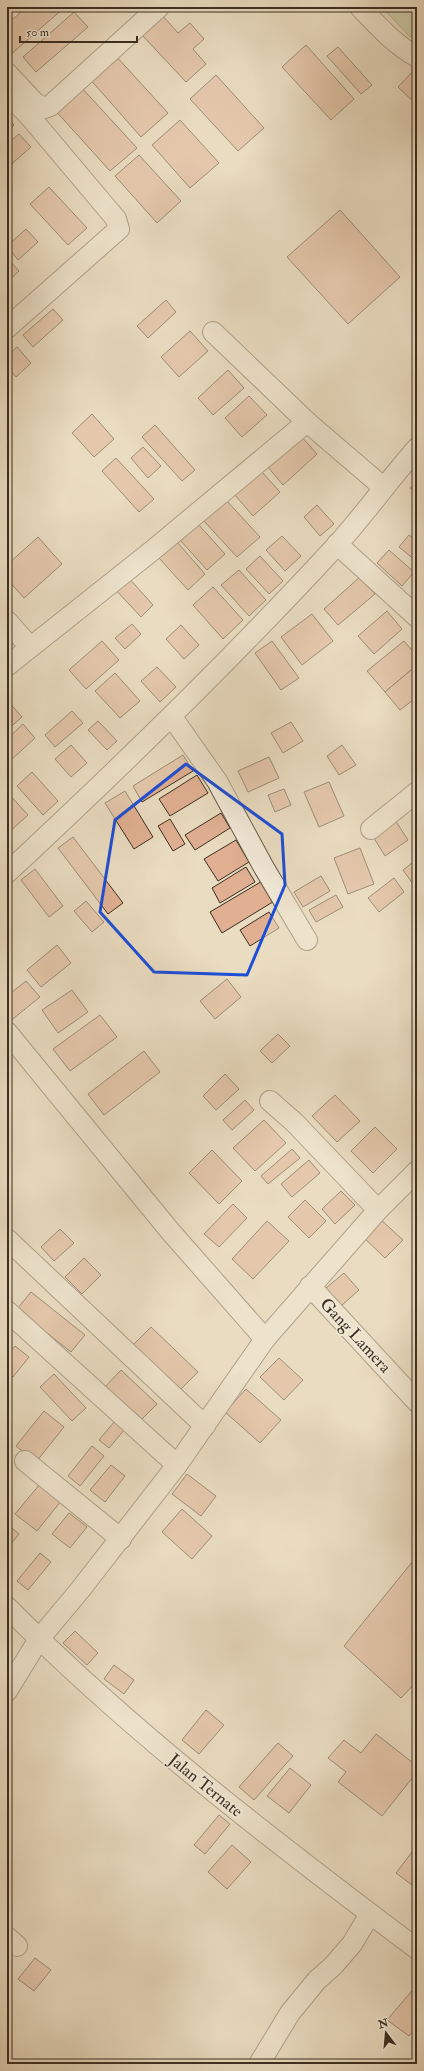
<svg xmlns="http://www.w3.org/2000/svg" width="424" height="2071" viewBox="0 0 424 2071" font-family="'IM FELL Double Pica',serif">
	<rect width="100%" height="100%" fill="#eadcc1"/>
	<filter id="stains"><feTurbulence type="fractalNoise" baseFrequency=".005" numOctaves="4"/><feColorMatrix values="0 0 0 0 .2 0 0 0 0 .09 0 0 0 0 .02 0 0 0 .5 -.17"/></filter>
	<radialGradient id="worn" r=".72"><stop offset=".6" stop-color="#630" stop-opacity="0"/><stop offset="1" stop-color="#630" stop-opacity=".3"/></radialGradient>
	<polygon fill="#b2c196" stroke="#76785b" points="382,7 417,7 417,30 410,37"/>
	<g fill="#e1b093" stroke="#3b2f20">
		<polygon points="17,7 65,7 9,56 7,54 7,15"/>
		<polygon points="74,12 88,27 36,72 23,57"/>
		<polygon points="163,16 178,33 190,23 204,39 193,49 206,64 186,82 142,35"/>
		<polygon points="306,45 354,99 331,120 282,67"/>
		<polygon points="338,47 372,85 361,94 327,56"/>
		<polygon points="115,55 168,113 141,137 89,78"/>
		<polygon points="415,69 417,71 417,105 398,87"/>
		<polygon points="216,75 264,128 238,151 190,99"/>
		<polygon points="80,86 137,148 110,171 54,109"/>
		<polygon points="7,117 14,125 7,131"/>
		<polygon points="180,120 219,163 190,188 152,145"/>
		<polygon points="19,134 31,147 7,168 7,144"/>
		<polygon points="139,155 181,201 157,223 115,176"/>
		<polygon points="49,187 87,228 68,245 30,204"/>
		<polygon points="340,210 400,277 348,324 287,257"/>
		<polygon points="26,229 38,242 18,260 7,246"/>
		<polygon points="7,258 19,271 7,282"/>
		<polygon points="166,300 176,312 148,338 137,326"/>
		<polygon points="53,309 63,320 33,347 23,335"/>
		<polygon points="190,331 208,351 179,377 161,357"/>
		<polygon points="17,347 31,363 16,377 7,367 7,356"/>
		<polygon points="228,370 244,388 213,415 198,398"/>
		<polygon points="249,396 267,415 242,437 225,418"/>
		<polygon points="92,414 114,439 94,457 72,433"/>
		<polygon points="155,425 195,470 182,481 142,437"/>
		<polygon points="301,436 317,454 283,485 267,466"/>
		<polygon points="143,447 161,466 148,478 131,458"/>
		<polygon points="116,458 154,499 139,512 102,471"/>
		<polygon points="261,471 280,492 253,516 235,495"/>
		<polygon points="417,481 417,494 410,488"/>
		<polygon points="226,500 260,537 237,557 203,520"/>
		<polygon points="317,505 334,524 320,536 304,517"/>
		<polygon points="198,524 225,554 207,570 180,540"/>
		<polygon points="409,535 417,541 415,560 399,547"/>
		<polygon points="282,536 301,556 285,571 266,550"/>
		<polygon points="38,537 62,564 24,598 7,579 7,565"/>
		<polygon points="177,542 205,574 188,590 159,558"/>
		<polygon points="389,550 414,572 402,586 377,563"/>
		<polygon points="260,556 283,581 269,594 246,569"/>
		<polygon points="239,570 266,600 249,616 221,585"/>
		<polygon points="127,576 153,605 141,617 114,588"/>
		<polygon points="360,577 375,594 338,625 324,609"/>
		<polygon points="213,587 243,620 223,639 193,605"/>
		<polygon points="387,611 402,629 374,654 358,636"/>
		<polygon points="312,614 333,641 302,665 281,637"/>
		<polygon points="132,624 141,634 125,649 115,638"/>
		<polygon points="181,625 199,645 184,659 166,639"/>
		<polygon points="102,641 119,660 86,689 69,670"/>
		<polygon points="272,641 299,678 281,690 255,653"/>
		<polygon points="404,641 417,656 417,665 385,692 367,671"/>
		<polygon points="417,665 417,697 400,710 385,692"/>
		<polygon points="157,667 176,687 160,702 141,681"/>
		<polygon points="115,673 140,701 120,718 95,691"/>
		<polygon points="7,700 22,717 7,730"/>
		<polygon points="72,711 83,723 55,747 45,735"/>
		<polygon points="98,721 117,741 107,750 88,730"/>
		<polygon points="291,722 303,741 283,753 271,733"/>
		<polygon points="23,724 35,738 10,761 7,758 7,739"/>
		<polygon points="71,745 87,763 71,777 55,759"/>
		<polygon points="342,745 356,765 339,775 327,756"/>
		<polygon points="183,755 193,771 142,802 133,786"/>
		<polygon points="269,757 279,778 248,792 238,771"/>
		<polygon points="32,772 58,801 43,815 17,786"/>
		<polygon points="197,775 208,793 170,816 159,799"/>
		<polygon points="329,782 344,816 319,827 304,792"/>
		<polygon points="284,789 291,805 275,812 268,795"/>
		<polygon points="125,791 153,837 134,849 105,803"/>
		<polygon points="7,792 28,815 7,834"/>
		<polygon points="221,813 230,828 195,850 185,835"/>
		<polygon points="170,819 185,844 173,851 158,826"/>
		<polygon points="395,820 408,840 385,856 372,835"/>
		<polygon points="73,837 123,903 108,914 58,848"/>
		<polygon points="236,840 249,862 218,881 204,859"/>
		<polygon points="360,848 374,884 348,894 334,858"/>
		<polygon points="417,859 417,881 413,884 403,870"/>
		<polygon points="246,867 255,882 220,903 212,888"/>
		<polygon points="35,869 63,906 49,917 21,880"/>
		<polygon points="321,876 330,891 303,907 294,892"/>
		<polygon points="394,878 404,892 379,912 368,898"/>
		<polygon points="264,880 276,900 222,933 210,912"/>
		<polygon points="336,895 343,907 316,922 309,910"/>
		<polygon points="86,901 104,922 92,932 74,911"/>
		<polygon points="269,912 279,928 250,946 240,930"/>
		<polygon points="57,945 71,963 41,987 27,970"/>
		<polygon points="227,979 241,997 215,1019 200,1001"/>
		<polygon points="26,981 40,997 9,1022 7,1020 7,996"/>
		<polygon points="72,990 88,1012 58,1033 42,1010"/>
		<polygon points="100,1015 117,1037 70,1071 53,1049"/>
		<polygon points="278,1034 290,1046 272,1063 260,1051"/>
		<polygon points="144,1051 160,1072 104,1115 88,1094"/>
		<polygon points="225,1074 239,1089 216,1110 203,1096"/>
		<polygon points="335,1095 360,1121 337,1142 312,1116"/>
		<polygon points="245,1100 254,1110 232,1130 223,1120"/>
		<polygon points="264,1120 286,1143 255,1171 233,1148"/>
		<polygon points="375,1127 397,1149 373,1173 351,1151"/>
		<polygon points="292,1149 300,1158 268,1184 261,1176"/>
		<polygon points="212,1150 242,1181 219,1204 189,1173"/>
		<polygon points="309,1160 320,1173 292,1197 281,1184"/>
		<polygon points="341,1191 355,1205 335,1224 322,1209"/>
		<polygon points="305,1200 326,1221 309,1238 288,1217"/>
		<polygon points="233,1204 247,1218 219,1247 204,1234"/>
		<polygon points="379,1218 403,1240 385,1258 362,1236"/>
		<polygon points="267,1221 289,1241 253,1279 232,1259"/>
		<polygon points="60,1229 74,1243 54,1261 41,1247"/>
		<polygon points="84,1258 101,1275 82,1294 65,1277"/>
		<polygon points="344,1273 359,1290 341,1306 326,1288"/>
		<polygon points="31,1292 85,1335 71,1352 17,1309"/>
		<polygon points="151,1327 198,1372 179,1391 133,1345"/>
		<polygon points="15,1346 29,1357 13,1377 7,1372 7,1355"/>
		<polygon points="279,1358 303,1380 284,1400 260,1377"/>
		<polygon points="121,1370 157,1404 140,1421 105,1387"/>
		<polygon points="54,1374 86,1408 72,1421 40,1387"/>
		<polygon points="246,1389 281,1420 260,1443 225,1412"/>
		<polygon points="44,1411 64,1427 36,1462 16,1446"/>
		<polygon points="115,1421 125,1429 109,1448 99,1440"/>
		<polygon points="92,1446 104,1456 80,1486 68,1476"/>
		<polygon points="111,1465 125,1476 105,1502 90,1490"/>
		<polygon points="187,1474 216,1496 201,1516 172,1494"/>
		<polygon points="40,1484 61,1501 37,1531 15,1514"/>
		<polygon points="182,1509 212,1536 192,1559 162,1532"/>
		<polygon points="69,1513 87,1527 70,1548 52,1534"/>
		<polygon points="7,1524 19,1534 7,1549"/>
		<polygon points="40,1553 51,1562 28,1590 17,1581"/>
		<polygon points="417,1556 417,1681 401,1698 344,1646"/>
		<polygon points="75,1631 98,1653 87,1665 63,1643"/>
		<polygon points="114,1665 134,1680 124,1694 104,1679"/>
		<polygon points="206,1710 224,1725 199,1754 182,1740"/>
		<polygon points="376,1734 417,1766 417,1772 382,1816 338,1782 346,1772 328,1758 344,1740 361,1753"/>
		<polygon points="278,1743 293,1756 254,1800 239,1787"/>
		<polygon points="290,1768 311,1785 289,1813 267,1796"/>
		<polygon points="219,1815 230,1824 205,1854 194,1845"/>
		<polygon points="232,1845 251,1862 227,1889 208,1872"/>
		<polygon points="412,1852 417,1856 417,1879 412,1885 396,1873"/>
		<polygon points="35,1958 51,1970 34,1991 18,1979"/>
		<polygon points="417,1985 417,2027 409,2036 387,2020"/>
	</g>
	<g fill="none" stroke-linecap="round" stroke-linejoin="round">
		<defs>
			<g id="minor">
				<path d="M360 7C378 26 394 44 417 57"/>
				<polyline points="7,10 11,7"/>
				<polyline points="7,73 35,103 45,108 50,106 159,7"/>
				<polyline points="7,93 31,118 116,219 119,229 7,328"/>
				<polyline points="213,332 307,422 383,487"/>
				<polyline points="337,544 417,617"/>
				<polyline points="7,621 30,647"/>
				<polyline points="7,666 153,550 307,422"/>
				<polyline points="172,717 217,781 263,866 307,940"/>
				<polyline points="371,829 417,792"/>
				<path d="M7 873C120 768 231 660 336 546 364 515 389 480 417 448"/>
				<polyline points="7,1032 170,1231 265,1339"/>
				<polyline points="270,1101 294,1122 378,1210"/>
				<polyline points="7,1239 205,1426"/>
				<polyline points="310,1286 417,1402"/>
				<polyline points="7,1311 177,1465"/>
				<polyline points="25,1461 121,1539"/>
				<path d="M7 1607C133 1734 275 1842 417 1949"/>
				<polyline points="7,1691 39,1639 80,1590 177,1465 265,1339 378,1210 417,1171"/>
				<polyline points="7,1937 17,1946"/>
				<polyline points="259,2064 290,2013 317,1980 333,1966 352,1944 370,1914"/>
			</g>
		</defs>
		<use href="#minor" stroke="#675a48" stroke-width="22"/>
		<use href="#minor" stroke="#f1e8d7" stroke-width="20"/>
	</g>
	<path d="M0 0H424V2071H0ZM186 764 282 834 285 885 247 975 154 972 100 912 115 820Z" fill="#eadcc1" fill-opacity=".55" fill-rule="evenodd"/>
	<path fill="none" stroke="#1d4ed8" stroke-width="3" stroke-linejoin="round" d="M186 764 282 834 285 885 247 975 154 972 100 912 115 820Z"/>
	<g text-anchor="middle" stroke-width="3.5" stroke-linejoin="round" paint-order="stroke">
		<g font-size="17" fill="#3b2f20" stroke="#f1e8d7">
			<text transform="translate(356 1335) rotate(47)" y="6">Gang Lamera</text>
			<text transform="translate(206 1785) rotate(39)" y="6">Jalan Ternate</text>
		</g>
	</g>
	<rect width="424" height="2071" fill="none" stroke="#eadcc1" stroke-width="24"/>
	<rect x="8" y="8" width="408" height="2055" fill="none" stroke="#3b2f20" stroke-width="2"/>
	<rect x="12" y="12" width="400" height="2047" fill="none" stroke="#3b2f20"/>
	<g transform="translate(386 2033) rotate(344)" stroke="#f1e8d7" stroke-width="3" paint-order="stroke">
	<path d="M0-3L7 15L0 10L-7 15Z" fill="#3b2f20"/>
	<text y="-6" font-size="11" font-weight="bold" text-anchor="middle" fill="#3b2f20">N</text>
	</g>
	<path d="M20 36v6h117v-6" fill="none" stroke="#3b2f20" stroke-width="2"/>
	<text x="26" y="36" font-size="12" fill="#3b2f20" stroke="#f1e8d7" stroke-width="3" paint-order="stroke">50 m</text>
	<rect width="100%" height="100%" filter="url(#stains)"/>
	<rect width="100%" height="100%" fill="url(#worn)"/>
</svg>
